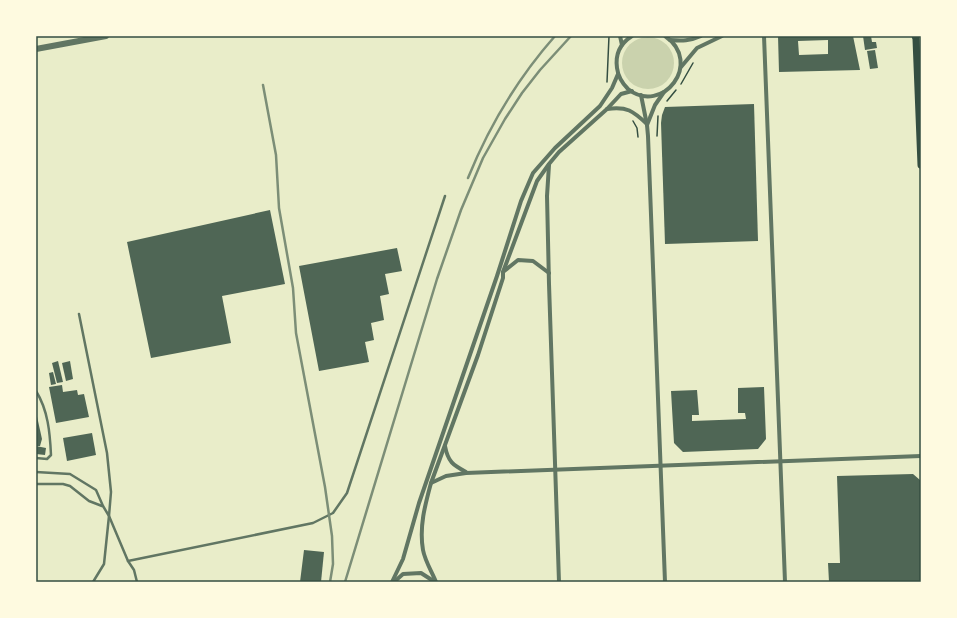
<svg xmlns="http://www.w3.org/2000/svg" width="957" height="618" viewBox="0 0 957 618" font-family="Jost,sans-serif">
	<rect width="100%" height="100%" fill="#e9edc9"/>
	<circle fill="#cad2ad" cx="648" cy="63" r="26"/>
	<g fill="#4f6655" fill-rule="evenodd">
		<path d="M778 36H853L860 70 779 72ZM828 40V54L799 55 798 41Z"/>
		<polygon points="863,36 871,36 872,42 876,42 877,48 865,50"/>
		<polygon points="875,50 878,68 870,69 867,51"/>
		<polygon points="754,104 758,241 665,244 661,123 662,115 665,107"/>
		<polygon points="270,210 285,284 222,296 231,343 151,358 127,242"/>
		<polygon points="397,248 402,271 385,274 389,294 380,296 384,320 371,323 374,340 365,342 369,362 319,371 299,266"/>
		<polygon points="58,361 63,382 57,383 52,363"/>
		<polygon points="70,361 73,379 66,381 62,363"/>
		<polygon points="53,372 56,384 51,385 49,373"/>
		<polygon points="62,385 63,392 77,390 78,395 84,394 89,417 56,423 49,387"/>
		<polygon points="764,387 766,439 758,449 683,452 674,443 671,391 697,390 699,415 692,415 692,421 746,419 745,413 738,413 738,388"/>
		<polygon points="36,412 42,439 40,446 36,446"/>
		<polygon points="92,433 96,455 67,461 63,438"/>
		<polygon points="36,446 46,448 45,455 36,454"/>
		<polygon points="913,474 920,480 921,582 829,582 828,563 840,563 837,476"/>
		<polygon points="304,550 324,552 321,582 300,582"/>
	</g>
	<g fill="none" stroke-linecap="round" stroke-linejoin="round">
		<g stroke="#344e41" stroke-width="1.5">
			<polyline points="607,82 609,36"/>
			<polyline points="681,84 693,63"/>
			<polyline points="667,101 676,90"/>
			<polyline points="633,121 637,128 638,137"/>
			<polyline points="657,136 658,116"/>
		</g>
		<g stroke="#617663" stroke-width="2.5">
			<polyline points="79,314 107,453 111,492 109,516 128,561"/>
			<path d="M36 391C48 410 50 433 51 455L47 459 36 458"/>
			<polyline points="36,472 70,474 96,490 103,506 109,516 104,564 93,582"/>
			<polyline points="36,484 63,484 70,486 89,501 102,506"/>
			<polyline points="137,582 134,570 128,561 313,523 333,513 347,493 445,196"/>
		</g>
		<g stroke="#617663" stroke-width="4">
			<polyline points="620,36 622,45"/>
			<path d="M632 36C621 43 615 54 617 68 618 76 622 83 628 89 662 116 704 63 665 36"/>
			<polyline points="764,36 785,582"/>
			<path d="M670 40C682 41 690 41 701 36"/>
			<polyline points="681,67 697,48 722,36"/>
			<polyline points="641,95 647,125 648,136 665,582"/>
			<path d="M607 109C627 106 633 111 647 124"/>
			<polyline points="647,125 655,105 664,92"/>
			<polyline points="549,165 547,196 549,284 559,582"/>
			<polyline points="503,272 518,260 533,261 549,273"/>
			<path d="M445 446C448 462 453 465 466 472"/>
			<polyline points="431,483 446,476 466,473 921,456"/>
			<polyline points="392,582 403,559 419,503 497,276 521,201 533,173 555,148 600,106 612,88 618,74"/>
			<polyline points="394,582 403,574 421,573 435,582"/>
			<path d="M436 582C432 572 425 561 423 550 419 527 425 505 431 483L478 355 503 278V272L537 181 549 164 559 152 607 109 621 94 632 91"/>
		</g>
		<polyline stroke="#617663" stroke-width="6" points="36,49 106,36"/>
		<polyline stroke="#344e41" stroke-width="7" points="915,36 916,39 921,165"/>
		<g stroke="#7c8e77" stroke-width="2.5">
			<polyline points="263,85 276,155 279,208 293,288 296,333 325,487 332,536 333,564 330,582"/>
			<path d="M468 178C489 126 518 78 555 36"/>
			<polyline points="345,582 437,279 461,210 483,158 505,119 522,93 540,70 571,36"/>
		</g>
	</g>
	<rect width="957" height="618" fill="none" stroke="#fefae0" stroke-width="74"/>
	<rect x="37" y="37" width="883" height="544" fill="none" stroke="#344e41" stroke-width="1.5"/>
</svg>
